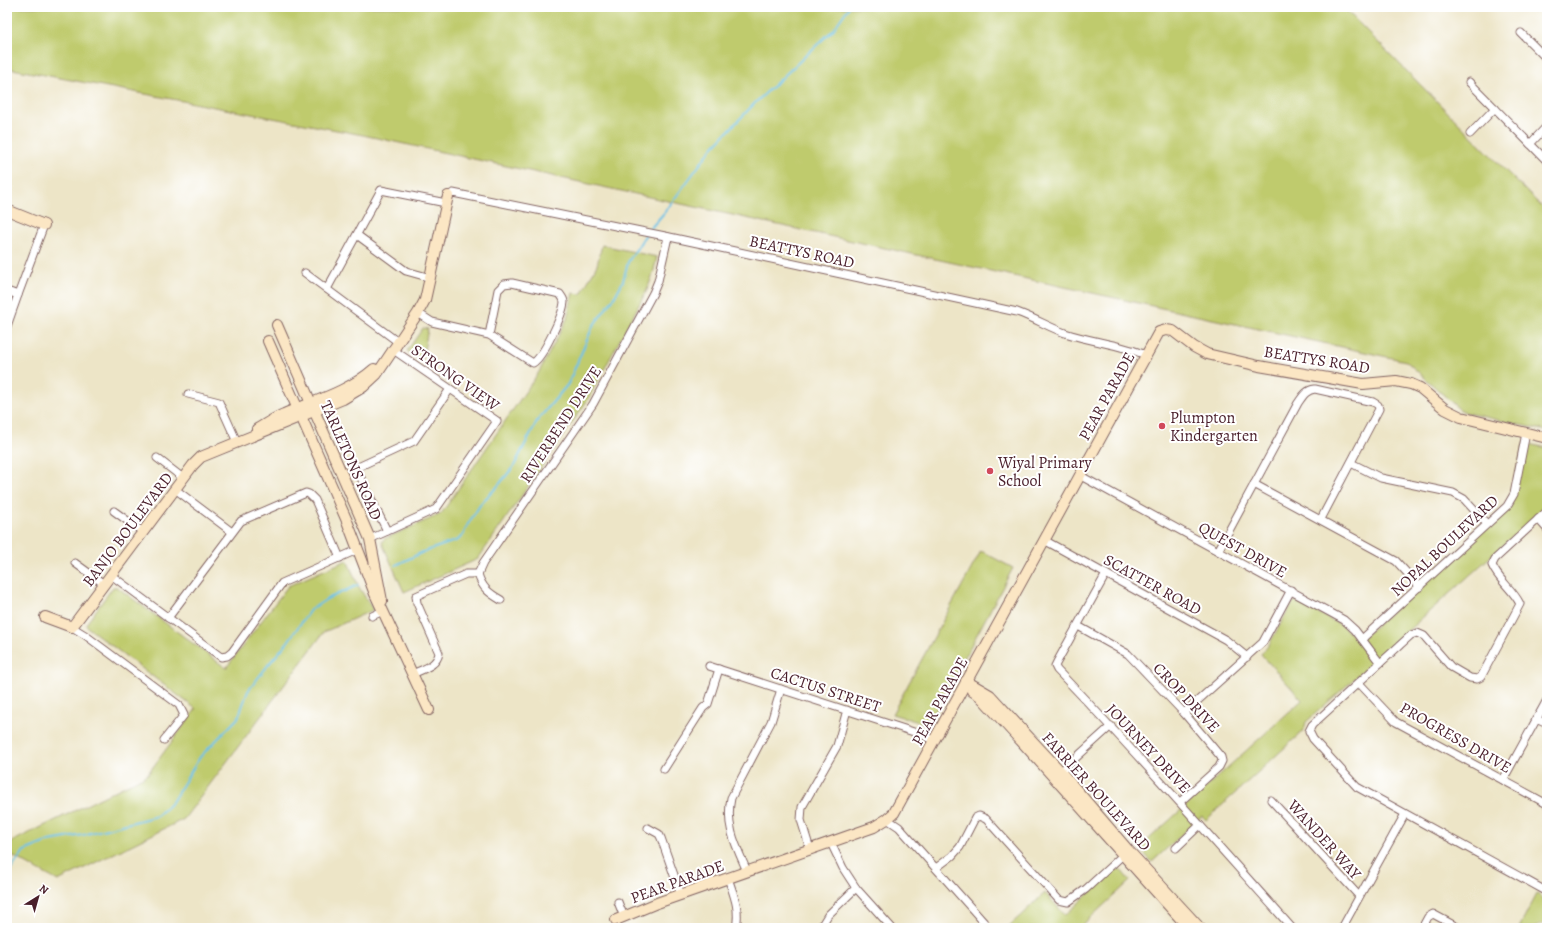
<svg xmlns="http://www.w3.org/2000/svg" width="1554" height="935" viewBox="0 0 1554 935" font-family="Alegreya,serif">
	<rect width="100%" height="100%" fill="#fff"/>
	<filter id="ink" filterUnits="userSpaceOnUse"><feTurbulence type="fractalNoise" baseFrequency=".025" numOctaves="2"/><feDisplacementMap in="SourceGraphic" scale="8" xChannelSelector="R" yChannelSelector="G"/><feConvolveMatrix kernelMatrix="1 2 1 2 8 2 1 2 1" color-interpolation-filters="sRGB"/></filter>
	<filter id="wash" filterUnits="userSpaceOnUse"><feTurbulence type="fractalNoise" baseFrequency=".012" numOctaves="4" result="noise"/><feDisplacementMap in="SourceGraphic" scale="16" xChannelSelector="R" yChannelSelector="G"/><feGaussianBlur stdDeviation="0.9" result="paint"/><feColorMatrix in="noise" values="0 0 0 0 0 0 0 0 0 0 0 0 0 0 0 0 0 1.4 0 .05"/><feComposite in="paint" operator="in"/></filter>
	<g filter="url(#wash)">
		<rect width="100%" height="100%" fill="#ede5c7"/>
		<g fill="#bfcb6d" stroke="#84754c">
			<polygon points="7,7 1343,7 1547,212 1547,431 1467,413 1459,409 1406,361 363,135 7,68"/>
			<polygon points="602,245 657,257 653,274 647,290 587,401 478,559 404,592 382,543 384,539 441,514 539,372 567,319 573,293 581,294 597,265"/>
			<polygon points="423,328 428,329 422,361 407,351"/>
			<polygon points="1524,443 1547,448 1547,506 1306,722 1304,730 1206,820 1202,816 1152,862 1139,848 1302,700 1261,654 1268,646 1293,602 1296,601 1343,626 1358,642 1507,506"/>
			<polygon points="981,551 1013,568 929,723 925,724 892,714"/>
			<polygon points="347,560 359,587 373,610 324,632 184,819 58,881 7,853 7,844 147,775 196,709 87,627 86,624 113,587 117,587 226,668 288,586"/>
			<polygon points="1116,869 1120,869 1130,881 1079,928 1007,928 1045,893 1065,915"/>
			<path d="M1537 894C1548 900 1547 911 1547 922L1535 928H1519Z"/>
		</g>
		<g fill="none" stroke-linecap="round" stroke-linejoin="round">
			<g stroke="#6cc2e9" stroke-width="2">
				<polyline points="649,230 664,213 712,148 755,103 833,30 849,7"/>
				<polyline points="396,565 423,552 458,540 463,535 468,524 482,502 497,487 514,466 537,421 568,384 593,326 614,298 623,281 628,262 646,234"/>
				<polyline points="7,875 24,851 49,841 83,835 157,816 172,802 200,757 238,718 248,691 268,665 287,643 310,610 327,599 358,585"/>
			</g>
		</g>
	</g>
	<g filter="url(#ink)">
		<g fill="none" stroke-linecap="round" stroke-linejoin="round">
			<defs>
				<g id="street">
					<polyline points="1521,33 1547,59"/>
					<polyline points="1469,82 1547,161"/>
					<polyline points="1470,134 1495,108"/>
					<polyline points="1530,144 1547,126"/>
					<path d="M448 196 453 193 665 236 1017 312C1034 318 1049 327 1065 333 1092 342 1120 344 1146 355"/>
					<polyline points="357,235 406,271 431,278"/>
					<polyline points="305,273 398,342"/>
					<polyline points="327,289 381,190 446,203"/>
					<polyline points="7,291 18,295 7,326"/>
					<polyline points="18,295 44,225"/>
					<path d="M418 313 432 322 489 335 533 363C543 357 563 315 564 302 564 299 562 297 560 294L512 283 504 284 498 290 489 335"/>
					<polyline points="188,394 219,402 237,442"/>
					<polyline points="157,458 183,478"/>
					<polyline points="1351,463 1381,478 1453,493 1464,499 1487,524"/>
					<polyline points="1079,475 1344,620 1355,630 1380,663"/>
					<polyline points="1254,484 1396,561 1420,587"/>
					<polyline points="175,489 232,532"/>
					<polyline points="114,511 143,532"/>
					<path d="M1547 511 1495 559 1492 565C1498 580 1513 589 1520 604L1481 677 1477 679 1470 678 1451 667 1424 636 1417 633 1411 635 1312 725 1309 731 1313 739 1357 787 1544 890 1547 893"/>
					<polyline points="1538,519 1547,529"/>
					<polyline points="387,531 356,468 414,441 450,389"/>
					<polyline points="370,539 436,509 497,421 392,349"/>
					<polyline points="1044,540 1226,640 1247,657"/>
					<path d="M1218 551 1298 403C1303 396 1306 390 1315 389L1373 402 1378 405 1379 409 1321 519"/>
					<polyline points="75,563 104,584"/>
					<polyline points="478,574 483,563 593,404 653,293 658,281 668,237"/>
					<path d="M478 574C482 588 489 593 501 600"/>
					<path d="M1106 574 1057 662 1055 666 1057 670C1138 754 1214 841 1292 928"/>
					<polyline points="111,575 221,657 227,656 232,652 282,583 357,550"/>
					<polyline points="372,616 383,611"/>
					<polyline points="168,618 241,521 306,493 309,494 315,500 340,558"/>
					<polyline points="1078,626 1128,654 1184,713 1221,757 1222,761 1219,767 1180,802"/>
					<polyline points="72,627 85,635 179,705 184,715 164,740"/>
					<polyline points="1362,639 1507,506 1514,494 1526,433"/>
					<polyline points="709,666 923,735 934,741"/>
					<path d="M412 674C423 669 437 666 439 653L417 603 416 596 466 574H478"/>
					<polyline points="1359,683 1396,722 1547,804"/>
					<polyline points="1184,713 1263,642 1291,590"/>
					<polyline points="1536,719 1547,724"/>
					<polyline points="664,769 703,708 708,704 719,669"/>
					<polyline points="1058,774 1111,726"/>
					<polyline points="1503,780 1547,700"/>
					<polyline points="1271,800 1359,896"/>
					<polyline points="887,819 899,827 989,928"/>
					<polyline points="648,828 659,834 661,838 681,895"/>
					<polyline points="831,843 843,868 856,888 892,928"/>
					<polyline points="1176,848 1200,825"/>
					<polyline points="810,849 801,820 802,807 837,746 847,710"/>
					<polyline points="936,868 952,856 960,847 975,818 979,816 986,819 1059,900 1068,902 1086,889 1125,853"/>
					<path d="M747 871C736 846 725 826 731 798L771 722 781 689"/>
					<path d="M728 878C734 896 740 908 736 928"/>
					<polyline points="618,902 624,917"/>
					<polyline points="820,928 828,915 856,888"/>
					<polyline points="1342,928 1405,814"/>
					<polyline points="1422,928 1428,917 1433,914 1459,928"/>
				</g>
				<g id="secondary">
					<polyline points="7,210 44,225"/>
					<polyline points="277,325 370,539 382,601"/>
					<polyline points="268,341 347,521 375,594 429,710"/>
					<path d="M257 429C266 424 274 418 284 414 314 401 348 392 374 369"/>
					<polyline points="45,617 72,627 193,465 201,457 343,399 363,387 377,374 418,313 425,300 448,196"/>
					<polyline points="966,681 990,695 1061,772 1128,850 1200,928"/>
					<path d="M972 691 980 696C1051 773 1119 851 1189 928"/>
					<polyline points="616,920 657,903 874,827 887,819 894,813 1159,332 1166,330 1173,331 1194,347 1207,354 1259,366 1363,384 1396,381 1411,384 1420,388 1445,409 1461,417 1547,438"/>
				</g>
			</defs>
			<use href="#street" stroke="#836462" stroke-width="9"/>
			<use href="#secondary" stroke="#836462" stroke-width="12"/>
			<use href="#street" stroke="#fff" stroke-width="7"/>
			<use href="#secondary" stroke="#fbe6c4" stroke-width="10"/>
		</g>
	</g>
	<g fill="#d1495b" stroke="#fff" stroke-width="1.5">
		<circle cx="1162" cy="426" r="4"/>
		<circle cx="990" cy="471" r="4"/>
	</g>
	<g text-anchor="middle" stroke-width="4" stroke-linejoin="round" paint-order="stroke">
		<g font-size="16" fill="#4a1f2b" stroke="#fff">
			<text transform="translate(802 251) rotate(12)" y="6">BEATTYS ROAD</text>
			<text transform="translate(1317 359) rotate(9)" y="6">BEATTYS ROAD</text>
			<text transform="translate(456 377) rotate(35)" y="6">STRONG VIEW</text>
			<text transform="translate(1106 396) rotate(-61)" y="6">PEAR PARADE</text>
			<text transform="translate(560 424) rotate(-57)" y="6">RIVERBEND DRIVE</text>
			<text transform="translate(352 460) rotate(66)" y="6">TARLETONS ROAD</text>
			<text transform="translate(127 529) rotate(-53)" y="6">BANJO BOULEVARD</text>
			<text transform="translate(1444 545) rotate(-43)" y="6">NOPAL BOULEVARD</text>
			<text transform="translate(1243 549) rotate(29)" y="6">QUEST DRIVE</text>
			<text transform="translate(1153 584) rotate(29)" y="6">SCATTER ROAD</text>
			<text transform="translate(826 689) rotate(18)" y="6">CACTUS STREET</text>
			<text transform="translate(1187 697) rotate(47)" y="6">CROP DRIVE</text>
			<text transform="translate(939 701) rotate(-61)" y="6">PEAR PARADE</text>
			<text transform="translate(1456 737) rotate(30)" y="6">PROGRESS DRIVE</text>
			<text transform="translate(1149 748) rotate(47)" y="6">JOURNEY DRIVE</text>
			<text transform="translate(1097 791) rotate(48)" y="6">FARRIER BOULEVARD</text>
			<text transform="translate(1325 839) rotate(48)" y="6">WANDER WAY</text>
			<text transform="translate(677 881) rotate(-20)" y="6">PEAR PARADE</text>
		</g>
		<g font-size="16" fill="#4a1f2b" stroke="#fff" text-anchor="start">
			<text x="1170" y="423">Plumpton<tspan x="1170" dy="18">Kindergarten</tspan></text>
			<text x="998" y="468">Wiyal Primary<tspan x="998" dy="18">School</tspan></text>
		</g>
	</g>
	<rect width="1554" height="935" fill="none" stroke="#fff" stroke-width="24"/>
	<g transform="translate(38 897) rotate(37)" stroke="#ffffff" stroke-width="3" paint-order="stroke">
	<path d="M0-3L7 15L0 10L-7 15Z" fill="#4a1f2b"/>
	<text y="-6" font-size="11" font-weight="bold" text-anchor="middle" fill="#4a1f2b">N</text>
	</g>
</svg>
